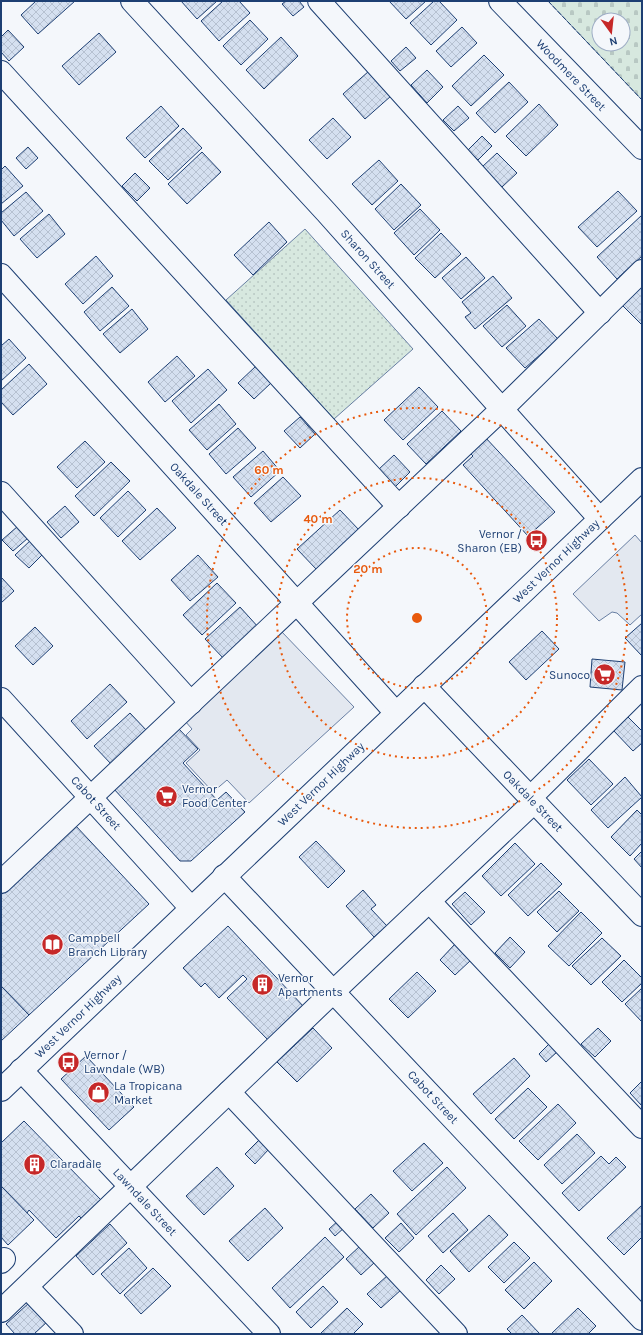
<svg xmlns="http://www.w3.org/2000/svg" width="643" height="1335" viewBox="0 0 643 1335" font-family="Karla,sans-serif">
	<defs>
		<pattern id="grass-dots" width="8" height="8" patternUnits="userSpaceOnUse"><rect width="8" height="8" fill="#d7e8df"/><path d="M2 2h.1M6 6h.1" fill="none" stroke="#b8c8c3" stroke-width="1.8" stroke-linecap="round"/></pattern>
		<pattern id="cemetery-stones" width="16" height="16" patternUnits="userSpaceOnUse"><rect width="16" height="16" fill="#d7e8df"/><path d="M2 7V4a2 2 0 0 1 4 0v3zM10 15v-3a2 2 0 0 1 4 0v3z" fill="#b8c8c3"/></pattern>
		<pattern id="building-cross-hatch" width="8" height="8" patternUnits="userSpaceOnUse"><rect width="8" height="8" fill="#d5e0f0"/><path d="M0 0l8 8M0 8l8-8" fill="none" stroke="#b6c1d1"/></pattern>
	</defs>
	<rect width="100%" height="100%" fill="#f4f7fb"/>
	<polygon fill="url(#grass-dots)" stroke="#687fa3" points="305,229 413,349 334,419 226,300"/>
	<path fill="url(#cemetery-stones)" stroke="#687fa3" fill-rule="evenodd" d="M548 1H642V100ZM599 20H623V44H599Z"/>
	<g fill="#e3e8f0" stroke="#687fa3">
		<polygon points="635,535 642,543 642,614 630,625 617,613 612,612 599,621 573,594"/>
		<polygon points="281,631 354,707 249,803 227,780 213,792 186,763 200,750 186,735 192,729 185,721"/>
	</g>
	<g fill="url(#building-cross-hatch)" stroke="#1d3f73">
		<polygon points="36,1 75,1 38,34 21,15"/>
		<polygon points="181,1 217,1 197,19"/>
		<polygon points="223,1 239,1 250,13 219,41 201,21"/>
		<polygon points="286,1 299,1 304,7 293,16 282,4"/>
		<polygon points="389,1 426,1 406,19"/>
		<polygon points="434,1 439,1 457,20 431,45 410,23"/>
		<polygon points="250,20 268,39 241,65 223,46"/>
		<polygon points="462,27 477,43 451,67 436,51"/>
		<polygon points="8,30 24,47 9,61 1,52 1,37"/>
		<polygon points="99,33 116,52 79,85 62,66"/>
		<polygon points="281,37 298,56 264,89 246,70"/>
		<polygon points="406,47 416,58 400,71 391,61"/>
		<polygon points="484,55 504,75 471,106 452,86"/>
		<polygon points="427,70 443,87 427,103 411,85"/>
		<polygon points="369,71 391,96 365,119 343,94"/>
		<polygon points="509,82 528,102 495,133 476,113"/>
		<polygon points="539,104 558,125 526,156 506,136"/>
		<polygon points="161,106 179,126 145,158 126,138"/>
		<polygon points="458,106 469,118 454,131 443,120"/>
		<polygon points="333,118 351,137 327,159 309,140"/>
		<polygon points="183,128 202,148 168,180 149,161"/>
		<polygon points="482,136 492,146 478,160 468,150"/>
		<polygon points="28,147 38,158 26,169 16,158"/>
		<polygon points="202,152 221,172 187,204 168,184"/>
		<polygon points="497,153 517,173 502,187 482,167"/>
		<polygon points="379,160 398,181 372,205 352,184"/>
		<polygon points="5,166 23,186 1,204 1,170"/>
		<polygon points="135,173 150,188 137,201 122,186"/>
		<polygon points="401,184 421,205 394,230 375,209"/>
		<polygon points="618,191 637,211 597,247 578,227"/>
		<polygon points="26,192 43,211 14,236 1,220 1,213"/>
		<polygon points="420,209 440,230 414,255 394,233"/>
		<polygon points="49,214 65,234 37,258 20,239"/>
		<polygon points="642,215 642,256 617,279 597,257"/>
		<polygon points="269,222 287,242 253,275 234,255"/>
		<polygon points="441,233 461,254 435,278 415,258"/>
		<polygon points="96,256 113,276 83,304 65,284"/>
		<polygon points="466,257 485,278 461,299 442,278"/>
		<polygon points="493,276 512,298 475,329 465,317 471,313 462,302"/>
		<polygon points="642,280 642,325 619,302"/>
		<polygon points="112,287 129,306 100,331 84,312"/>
		<polygon points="507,305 526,326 502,347 483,326"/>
		<polygon points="132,309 148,329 120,353 103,334"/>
		<polygon points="539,319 558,339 525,368 506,348"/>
		<polygon points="9,339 26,358 1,381 1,346"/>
		<polygon points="177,356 195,376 165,402 148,382"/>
		<polygon points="29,364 47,384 13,415 1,402 1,390"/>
		<polygon points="256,366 271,383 254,399 238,383"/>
		<polygon points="208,369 227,390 191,423 172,401"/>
		<polygon points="419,387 438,407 403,440 384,420"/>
		<polygon points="219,404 236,424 207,450 189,430"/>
		<polygon points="442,411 461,431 426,464 407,444"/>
		<polygon points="300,417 315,434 300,448 284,431"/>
		<polygon points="238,428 256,448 226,474 209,454"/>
		<polygon points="484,436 555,512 528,536 463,465 473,456 468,451"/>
		<polygon points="85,441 105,462 77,488 57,467"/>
		<polygon points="263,451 280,471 251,497 233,477"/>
		<polygon points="394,455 410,472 395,487 378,470"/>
		<polygon points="111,462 130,481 94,516 75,496"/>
		<polygon points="283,477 301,496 271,522 254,503"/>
		<polygon points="128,491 146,510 118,537 100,518"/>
		<polygon points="65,506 79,522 61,538 47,522"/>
		<polygon points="157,508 176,528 140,560 122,541"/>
		<polygon points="340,510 360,531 317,570 297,549"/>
		<polygon points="18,526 28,538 13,551 2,540"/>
		<polygon points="32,539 45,552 29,568 15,555"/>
		<polygon points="198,555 218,577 190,601 171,580"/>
		<polygon points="1,577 14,591 1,603"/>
		<polygon points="217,583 236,603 202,635 183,615"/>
		<polygon points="240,607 259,628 225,660 205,639"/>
		<polygon points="642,623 642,656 625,638"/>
		<polygon points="35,627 53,646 33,665 15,646"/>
		<polygon points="542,631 559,649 526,680 509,662"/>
		<polygon points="592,659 625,662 622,690 590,687"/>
		<polygon points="110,684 127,702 87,739 71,721"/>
		<polygon points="130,713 148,732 112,765 94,746"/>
		<polygon points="627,716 642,731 642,743 633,751 613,730"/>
		<polygon points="178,728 198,749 183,763 217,800 226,792 245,812 191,861 180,861 113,788"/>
		<polygon points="589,759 613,784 591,805 567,780"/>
		<polygon points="625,777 642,797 608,828 591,810"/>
		<polygon points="637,810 642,815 642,843 630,856 611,837"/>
		<polygon points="75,825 149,904 29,1015 1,986 1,895"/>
		<polygon points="316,841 345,871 328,888 299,857"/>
		<polygon points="515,843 535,864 501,896 482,876"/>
		<polygon points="642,851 642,868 634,859"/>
		<polygon points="541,863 562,884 528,916 508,895"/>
		<polygon points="363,890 376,905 371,909 387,926 374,937 346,906"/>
		<polygon points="559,891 579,911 557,932 537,912"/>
		<polygon points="465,892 485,912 471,925 452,904"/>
		<polygon points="581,912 602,933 569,966 548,946"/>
		<polygon points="228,926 305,1008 269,1041 227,998 247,979 243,975 219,998 205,983 201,987 183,968"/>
		<polygon points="510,937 525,952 510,968 495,953"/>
		<polygon points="602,938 621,956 591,985 572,966"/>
		<polygon points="455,944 471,960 455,975 440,960"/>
		<polygon points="624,960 642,978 642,983 622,1002 602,982"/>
		<polygon points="417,972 436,991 408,1018 389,999"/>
		<polygon points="1,986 29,1015 1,1041"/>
		<polygon points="642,988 642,1022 625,1004"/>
		<polygon points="313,1028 332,1048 297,1082 277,1062"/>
		<polygon points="598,1028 611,1041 595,1057 581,1044"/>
		<polygon points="549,1044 557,1052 546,1062 539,1054"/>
		<polygon points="86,1056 134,1107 109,1130 61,1079"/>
		<polygon points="514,1058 530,1076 491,1114 473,1094"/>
		<polygon points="642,1081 642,1106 630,1093"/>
		<polygon points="528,1088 547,1107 514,1139 495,1119"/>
		<polygon points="558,1104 576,1123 538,1160 519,1141"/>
		<polygon points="24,1121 102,1201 82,1219 79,1216 56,1238 29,1210 27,1213 1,1186 1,1143"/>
		<polygon points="577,1134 595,1153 562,1184 544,1165"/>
		<polygon points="259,1140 269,1149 255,1164 245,1154"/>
		<polygon points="424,1143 443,1163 412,1191 393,1171"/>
		<polygon points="601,1156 609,1164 616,1157 626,1167 579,1211 562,1193"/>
		<polygon points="217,1167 234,1186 204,1215 186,1196"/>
		<polygon points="447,1167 466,1188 416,1235 397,1214"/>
		<polygon points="1,1186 34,1220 8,1245 1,1237"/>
		<polygon points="371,1194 389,1213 373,1228 355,1209"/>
		<polygon points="642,1205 642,1237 624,1255 607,1238"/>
		<polygon points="265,1208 283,1228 248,1261 229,1241"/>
		<polygon points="453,1213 468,1230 443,1253 428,1236"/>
		<polygon points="489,1215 508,1235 469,1272 450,1251"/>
		<polygon points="339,1220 345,1227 335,1236 329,1229"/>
		<polygon points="401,1223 414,1238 399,1252 385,1238"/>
		<polygon points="110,1224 127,1243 93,1275 76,1256"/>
		<polygon points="325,1237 344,1257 290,1308 272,1288"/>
		<polygon points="514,1242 530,1258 504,1283 488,1267"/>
		<polygon points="360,1246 375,1262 361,1275 346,1259"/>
		<polygon points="129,1248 147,1268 120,1294 101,1274"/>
		<polygon points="534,1262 552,1281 524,1309 505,1290"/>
		<polygon points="441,1265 455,1279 439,1294 426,1280"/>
		<polygon points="153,1268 171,1286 141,1314 124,1295"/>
		<polygon points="388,1275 402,1289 381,1308 367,1294"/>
		<polygon points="323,1286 338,1302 311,1328 296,1312"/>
		<polygon points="30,1302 48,1321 34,1334 15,1334 6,1324"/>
		<polygon points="347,1308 363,1324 353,1334 320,1334"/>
		<polygon points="578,1308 596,1326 588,1334 551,1334"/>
		<polygon points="522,1315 540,1334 512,1334 507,1329"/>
	</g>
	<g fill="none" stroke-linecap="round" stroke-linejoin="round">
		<defs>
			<g id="minor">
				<polyline points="132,1 326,212 600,519"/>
				<polyline points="319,1 600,313"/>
				<polyline points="500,1 642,148"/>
				<polyline points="1,72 399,507"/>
				<polyline points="1,275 396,713"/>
				<polyline points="1,493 191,703"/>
				<polyline points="424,686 642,915"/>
				<polyline points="1,699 191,908"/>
				<polyline points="530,798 642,687"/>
				<polyline points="224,876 642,1319"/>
				<polyline points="1,882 502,409 642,271"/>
				<polyline points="429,901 642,1127"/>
				<polyline points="21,1070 269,1334"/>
				<polyline points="1,1090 642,479"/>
				<polyline points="229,1092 456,1334"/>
				<polyline points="1,1262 4,1259"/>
				<polyline points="27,1287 72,1334"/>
				<polyline points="1,1311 334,991 534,802"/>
			</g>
		</defs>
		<use href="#minor" stroke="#1d3f73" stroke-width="24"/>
		<use href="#minor" stroke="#f4f7fb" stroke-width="22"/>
		<polyline stroke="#1d3f73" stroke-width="1" stroke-dasharray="5 2" stroke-linecap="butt" points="548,1 642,100"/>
	</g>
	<g fill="none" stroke="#e8590c" stroke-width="2" stroke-dasharray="2 4">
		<circle cx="417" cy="618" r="70"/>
		<circle cx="417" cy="618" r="140"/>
		<circle cx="417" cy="618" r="210"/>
	</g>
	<defs>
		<symbol id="bus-disc" viewBox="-11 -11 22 22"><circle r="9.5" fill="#c62828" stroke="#f4f7fb"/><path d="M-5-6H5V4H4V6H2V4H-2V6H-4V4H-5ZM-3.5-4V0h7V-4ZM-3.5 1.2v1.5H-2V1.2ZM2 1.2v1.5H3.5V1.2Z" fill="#fff"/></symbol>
		<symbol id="supermarket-disc" viewBox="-11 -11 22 22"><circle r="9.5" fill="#c62828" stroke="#f4f7fb"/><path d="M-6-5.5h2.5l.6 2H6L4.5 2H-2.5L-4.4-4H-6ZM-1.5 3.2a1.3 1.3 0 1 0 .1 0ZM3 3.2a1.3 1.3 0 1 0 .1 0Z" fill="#fff"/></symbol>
		<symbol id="library-disc" viewBox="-11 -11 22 22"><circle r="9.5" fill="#c62828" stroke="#f4f7fb"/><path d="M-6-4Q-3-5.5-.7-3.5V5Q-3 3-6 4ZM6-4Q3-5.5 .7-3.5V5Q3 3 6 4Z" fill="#fff"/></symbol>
		<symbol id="building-disc" viewBox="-11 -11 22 22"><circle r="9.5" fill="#c62828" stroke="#f4f7fb"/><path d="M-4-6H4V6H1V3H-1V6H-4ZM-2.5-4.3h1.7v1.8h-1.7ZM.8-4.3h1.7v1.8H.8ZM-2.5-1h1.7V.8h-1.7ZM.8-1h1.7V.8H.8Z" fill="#fff"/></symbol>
		<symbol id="shop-disc" viewBox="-11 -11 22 22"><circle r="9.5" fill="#c62828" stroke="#f4f7fb"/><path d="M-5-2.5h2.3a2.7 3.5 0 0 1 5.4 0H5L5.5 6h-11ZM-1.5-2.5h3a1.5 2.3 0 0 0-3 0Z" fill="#fff"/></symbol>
	</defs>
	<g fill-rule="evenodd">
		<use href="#bus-disc" x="524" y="528" width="25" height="25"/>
		<use href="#supermarket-disc" x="592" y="662" width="25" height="25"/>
		<use href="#supermarket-disc" x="154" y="784" width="25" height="25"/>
		<use href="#library-disc" x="40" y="932" width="25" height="25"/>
		<use href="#building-disc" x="250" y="972" width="25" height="25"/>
		<use href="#bus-disc" x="56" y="1050" width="25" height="25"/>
		<use href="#shop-disc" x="86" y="1080" width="25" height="25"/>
		<use href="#building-disc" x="22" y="1152" width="25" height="25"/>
	</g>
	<g text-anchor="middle" stroke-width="3" stroke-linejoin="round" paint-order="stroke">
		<g font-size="12" fill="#1d3f73" stroke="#f4f7fb">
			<text transform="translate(571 75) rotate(46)" y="4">Woodmere Street</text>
			<text transform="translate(368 259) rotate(48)" y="4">Sharon Street</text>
			<text transform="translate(199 494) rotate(48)" y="4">Oakdale Street</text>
			<text transform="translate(556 561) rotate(-44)" y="4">West Vernor Highway</text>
			<text transform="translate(321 784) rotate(-44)" y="4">West Vernor Highway</text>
			<text transform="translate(533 801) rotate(46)" y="4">Oakdale Street</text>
			<text transform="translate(96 803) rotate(48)" y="4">Cabot Street</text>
			<text transform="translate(78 1016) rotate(-44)" y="4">West Vernor Highway</text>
			<text transform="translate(433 1097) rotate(47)" y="4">Cabot Street</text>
			<text transform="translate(145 1202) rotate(47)" y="4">Lawndale Street</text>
		</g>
		<g font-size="12" fill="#1d3f73" stroke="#f4f7fb" text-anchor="start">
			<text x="522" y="538" text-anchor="end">Vernor /<tspan x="522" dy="14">Sharon (EB)</tspan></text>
			<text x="590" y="679" text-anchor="end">Sunoco</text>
			<text x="182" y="793">Vernor<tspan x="182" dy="14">Food Center</tspan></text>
			<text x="68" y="942">Campbell<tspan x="68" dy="14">Branch Library</tspan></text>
			<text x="278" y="982">Vernor<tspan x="278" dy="14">Apartments</tspan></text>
			<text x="84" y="1059">Vernor /<tspan x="84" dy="14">Lawndale (WB)</tspan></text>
			<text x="114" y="1090">La Tropicana<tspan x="114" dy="14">Market</tspan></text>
			<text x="50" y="1168">Claradale</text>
		</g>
	</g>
	<circle cx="417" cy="618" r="6" fill="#e8590c" stroke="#f4f7fb" stroke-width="2"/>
	<g font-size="12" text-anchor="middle" font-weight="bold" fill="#e8590c" stroke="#f4f7fb" stroke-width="3" stroke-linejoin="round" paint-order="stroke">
		<text x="269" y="474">60 m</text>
		<text x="318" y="523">40 m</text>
		<text x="368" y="573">20 m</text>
	</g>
	<rect width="643" height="1335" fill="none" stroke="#1d3f73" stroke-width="4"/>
	<g transform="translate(611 32) rotate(165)"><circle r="19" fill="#f4f7fb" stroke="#9eadc5"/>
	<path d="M0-3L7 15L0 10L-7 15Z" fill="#c62828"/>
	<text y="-6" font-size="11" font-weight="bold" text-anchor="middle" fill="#1d3f73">N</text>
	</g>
</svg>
